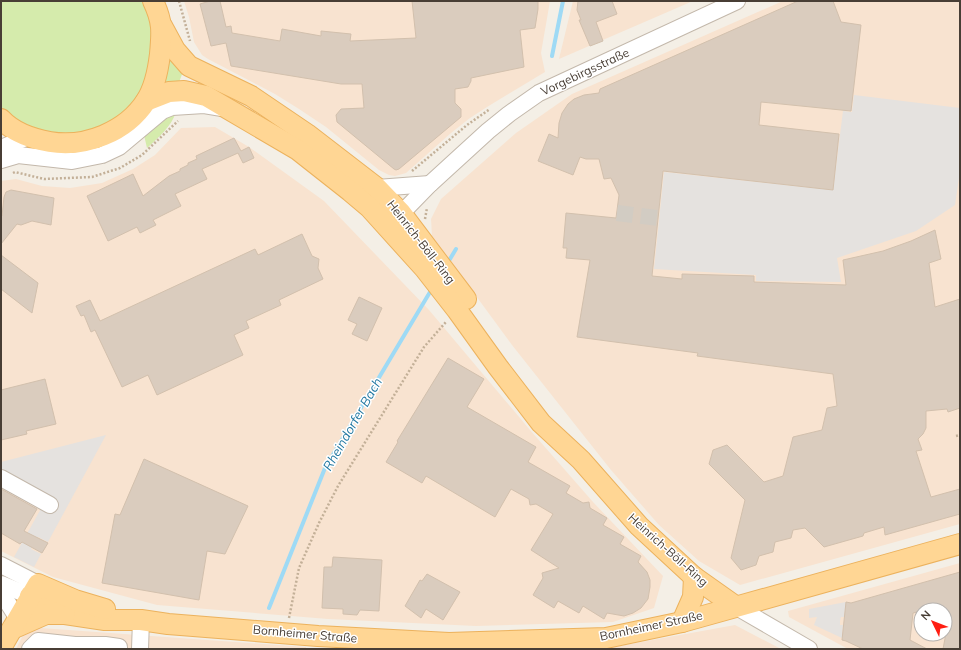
<svg xmlns="http://www.w3.org/2000/svg" width="961" height="650" viewBox="0 0 961 650" font-family="Mulish,sans-serif">
	<rect width="100%" height="100%" fill="#f4efe6"/>
	<g fill="#f8e3d0" fill-rule="evenodd">
		<polygon points="184,1 550,1 541,53 545,72 487,107 470,118 451,133 406,173 395,176 389,175 379,170 326,127 299,109 275,94 208,59 202,55 194,42 189,17"/>
		<polygon points="573,1 693,1 559,59"/>
		<polygon points="783,1 960,1 960,524 740,585 699,561 659,525 611,470 512,345 432,236 431,219 441,199 516,133 572,94"/>
		<polygon points="215,127 249,147 324,201 429,310 530,430 593,502 663,576 654,608 613,622 476,626 328,619 157,605 53,577 1,551 1,181 16,179 42,186 70,188 102,183 133,169 155,155 181,128"/>
		<path d="M960 563V649H848L789 617 788 611ZM921 610H945V634H921Z"/>
		<polygon points="735,625 781,649 587,649 614,647"/>
		<polygon points="27,627 306,647 306,649 16,649"/>
	</g>
	<g fill="#d5ebac">
		<polygon points="1,1 142,1 152,22 149,81 134,106 111,125 83,135 53,136 25,127 1,109"/>
		<polygon points="165,50 184,69 178,85 165,88"/>
		<path d="M176 112C171 127 159 137 147 148L144 135 158 121Z"/>
	</g>
	<g fill="#e5e2df">
		<polygon points="854,95 960,108 960,171 955,205 916,231 837,258 841,282 756,281 756,275 654,269 664,172 833,190 843,111 852,112"/>
		<polygon points="106,435 48,542 38,537 31,549 41,554 34,567 14,557 43,505 1,481 1,462"/>
		<polygon points="846,602 844,617 841,617 840,621 840,625 843,625 842,638 814,625 817,617 809,618 809,609"/>
	</g>
	<g fill="none" stroke-linecap="round" stroke-linejoin="round">
		<g stroke="#9edaf5" stroke-width="4">
			<polyline points="552,56 563,1"/>
			<polyline points="447,264 456,249"/>
			<polyline points="269,608 325,468 433,287"/>
		</g>
	</g>
	<g fill="#daccbe" stroke="#d2c0ad">
		<polygon points="210,1 220,1 226,27 231,26 232,33 280,41 282,29 321,36 321,31 351,34 350,41 416,38 412,1 538,1 538,9 535,28 520,30 524,67 471,78 471,81 468,87 455,89 455,103 461,109 461,117 399,169 396,170 394,169 337,122 336,115 341,109 364,108 362,84 341,84 231,66 226,43 211,46 200,4"/>
		<polygon points="578,1 612,1 617,14 596,22 603,41 590,46 579,20 581,20 577,10"/>
		<polygon points="798,1 833,1 841,22 861,25 851,111 761,102 759,125 839,134 833,190 663,171 652,276 682,279 682,274 754,276 754,282 846,285 843,260 883,251 911,241 935,230 941,259 929,263 935,307 960,299 960,408 948,412 947,409 926,411 926,428 923,434 918,439 922,450 916,451 931,497 960,489 960,514 885,535 884,527 864,533 863,536 824,547 805,528 793,530 791,538 775,542 773,552 759,556 756,565 741,570 731,558 745,500 709,464 713,450 727,445 764,482 783,476 793,437 822,430 827,408 837,406 833,374 697,356 698,353 577,337 590,260 566,258 567,248 563,248 566,213 616,218 619,195 611,178 604,179 599,159 586,159 580,157 573,175 538,161 549,134 558,138 559,123 562,113 568,104 574,99 584,95 599,93 600,89"/>
		<polygon points="234,138 241,151 249,147 254,158 243,163 238,153 202,169 207,179 175,194 181,206 153,220 156,225 140,233 137,227 108,241 87,196 133,174 143,196 169,176 180,171 180,169 188,165 188,163 197,159 196,156"/>
		<polygon points="11,190 54,198 51,225 32,221 21,225 17,224 1,244 1,215 2,216 4,197 6,192"/>
		<polygon points="302,234 312,256 319,259 318,268 323,279 279,300 281,305 246,321 249,328 234,335 243,355 157,395 148,375 122,387 95,330 91,332 84,315 81,316 76,306 90,300 100,321 255,249 258,255"/>
		<polygon points="1,255 38,283 32,313 1,289"/>
		<polygon points="359,297 382,308 367,341 352,334 357,324 348,320"/>
		<polygon points="448,358 484,379 467,407 536,447 528,462 570,486 566,493 583,503 589,502 590,508 607,518 603,525 624,537 620,544 641,556 638,562 647,572 650,580 650,587 648,599 641,608 633,613 624,616 607,613 604,619 583,606 579,613 558,601 554,608 533,595 543,578 542,573 559,568 531,550 553,514 536,504 530,505 529,499 511,489 495,517 426,476 422,483 386,462 398,442 397,441"/>
		<polygon points="45,379 56,424 26,431 27,434 1,440 1,390"/>
		<polygon points="144,459 248,506 225,554 207,551 199,600 102,583 115,514 120,515"/>
		<polygon points="1,489 37,509 24,531 48,543 42,553 22,542 20,544 1,533"/>
		<polygon points="333,557 382,560 379,611 360,610 357,615 343,614 343,609 322,608 324,567 332,567"/>
		<polygon points="960,572 960,649 943,649 947,628 945,619 945,610 921,610 921,611 913,613 910,640 927,649 863,649 846,641 842,640 846,602 851,603"/>
		<polygon points="427,574 460,592 443,620 426,609 421,618 405,606 420,580 422,581"/>
	</g>
	<g fill="none" stroke-linecap="round" stroke-linejoin="round">
		<polyline stroke="#d2ccc3" stroke-width="16" stroke-dasharray="16 8" stroke-linecap="butt" points="617,213 658,218"/>
		<defs>
			<g id="minor">
				<polyline points="1,148 28,137"/>
				<polyline points="1,160 18,155 72,161 102,155 119,147 162,111 172,107 204,105 222,108"/>
				<polyline points="377,188 430,184"/>
				<polyline points="393,222 430,184 488,131 509,114 539,93 737,1"/>
				<polyline points="1,478 50,505"/>
				<polyline points="1,565 38,584"/>
				<polyline points="1,584 30,596"/>
				<polyline points="1,592 18,619"/>
				<polyline points="735,606 809,649"/>
				<polyline points="30,649 38,641 75,645 105,645 119,647 119,649"/>
				<polyline points="140,649 141,620"/>
			</g>
			<g id="major">
				<polyline points="162,26 175,50 189,66 251,96 307,134 377,188 401,213 466,299"/>
				<polyline points="146,101 169,92 184,91 206,96 298,150 350,191 369,207 425,269 457,310 498,367 541,423 581,460 639,526 694,577 735,606"/>
				<path d="M1 119C13 132 33 139 50 142 85 148 126 132 146 101 155 87 158 71 160 54 162 32 163 22 153 1"/>
				<polyline points="30,596 65,614 105,620 141,620 168,624 318,636 449,643 606,638 682,622 960,544"/>
				<polyline points="682,622 693,597 694,577"/>
				<polyline points="12,629 46,614 65,614"/>
				<polyline points="1,648 38,584 75,600 105,609"/>
			</g>
		</defs>
		<use href="#minor" stroke="#c3b8ab" stroke-width="18"/>
		<use href="#major" stroke="#ecb25d" stroke-width="22"/>
		<g stroke="#c3b098" stroke-width="2.5" stroke-dasharray="2 2" stroke-linecap="butt">
			<polyline points="179,1 190,41"/>
			<polyline points="412,171 467,125 490,109"/>
			<polyline points="13,173 15,172 44,179 92,177 120,168 142,155 178,121"/>
			<polyline points="425,219 427,208"/>
			<polyline points="956,436 960,435"/>
			<polyline points="289,618 299,568 319,523 338,486 424,347 446,322"/>
		</g>
		<use href="#minor" stroke="#fff" stroke-width="16"/>
		<use href="#major" stroke="#ffd694" stroke-width="20"/>
	</g>
	<g text-anchor="middle" stroke-width="3" stroke-linejoin="round" paint-order="stroke">
		<g font-size="12" fill="#483e35" stroke="#fff">
			<text transform="translate(585 72) rotate(-25)" y="4">Vorgebirgsstraße</text>
			<text transform="translate(421 242) rotate(52)" y="4">Heinrich-Böll-Ring</text>
			<text transform="translate(668 550) rotate(42)" y="4">Heinrich-Böll-Ring</text>
			<text transform="translate(651 626) rotate(-12)" y="4">Bornheimer Straße</text>
			<text transform="translate(305 634) rotate(5)" y="4">Bornheimer Straße</text>
		</g>
		<g font-size="13" font-style="italic" fill="#2379a2" stroke="#fff">
			<text transform="translate(352 424) rotate(-60)" y="5">Rheindorfer Bach</text>
		</g>
	</g>
	<rect width="961" height="650" fill="none" stroke="#483e35" stroke-width="4"/>
	<g transform="translate(933 622) rotate(313)"><circle r="19" fill="#ffffff" stroke="#b6b2ae"/>
	<path d="M0-3L7 15L0 10L-7 15Z" fill="#ff1e12"/>
	<text y="-6" font-size="11" font-weight="bold" text-anchor="middle" fill="#483e35">N</text>
	</g>
</svg>
